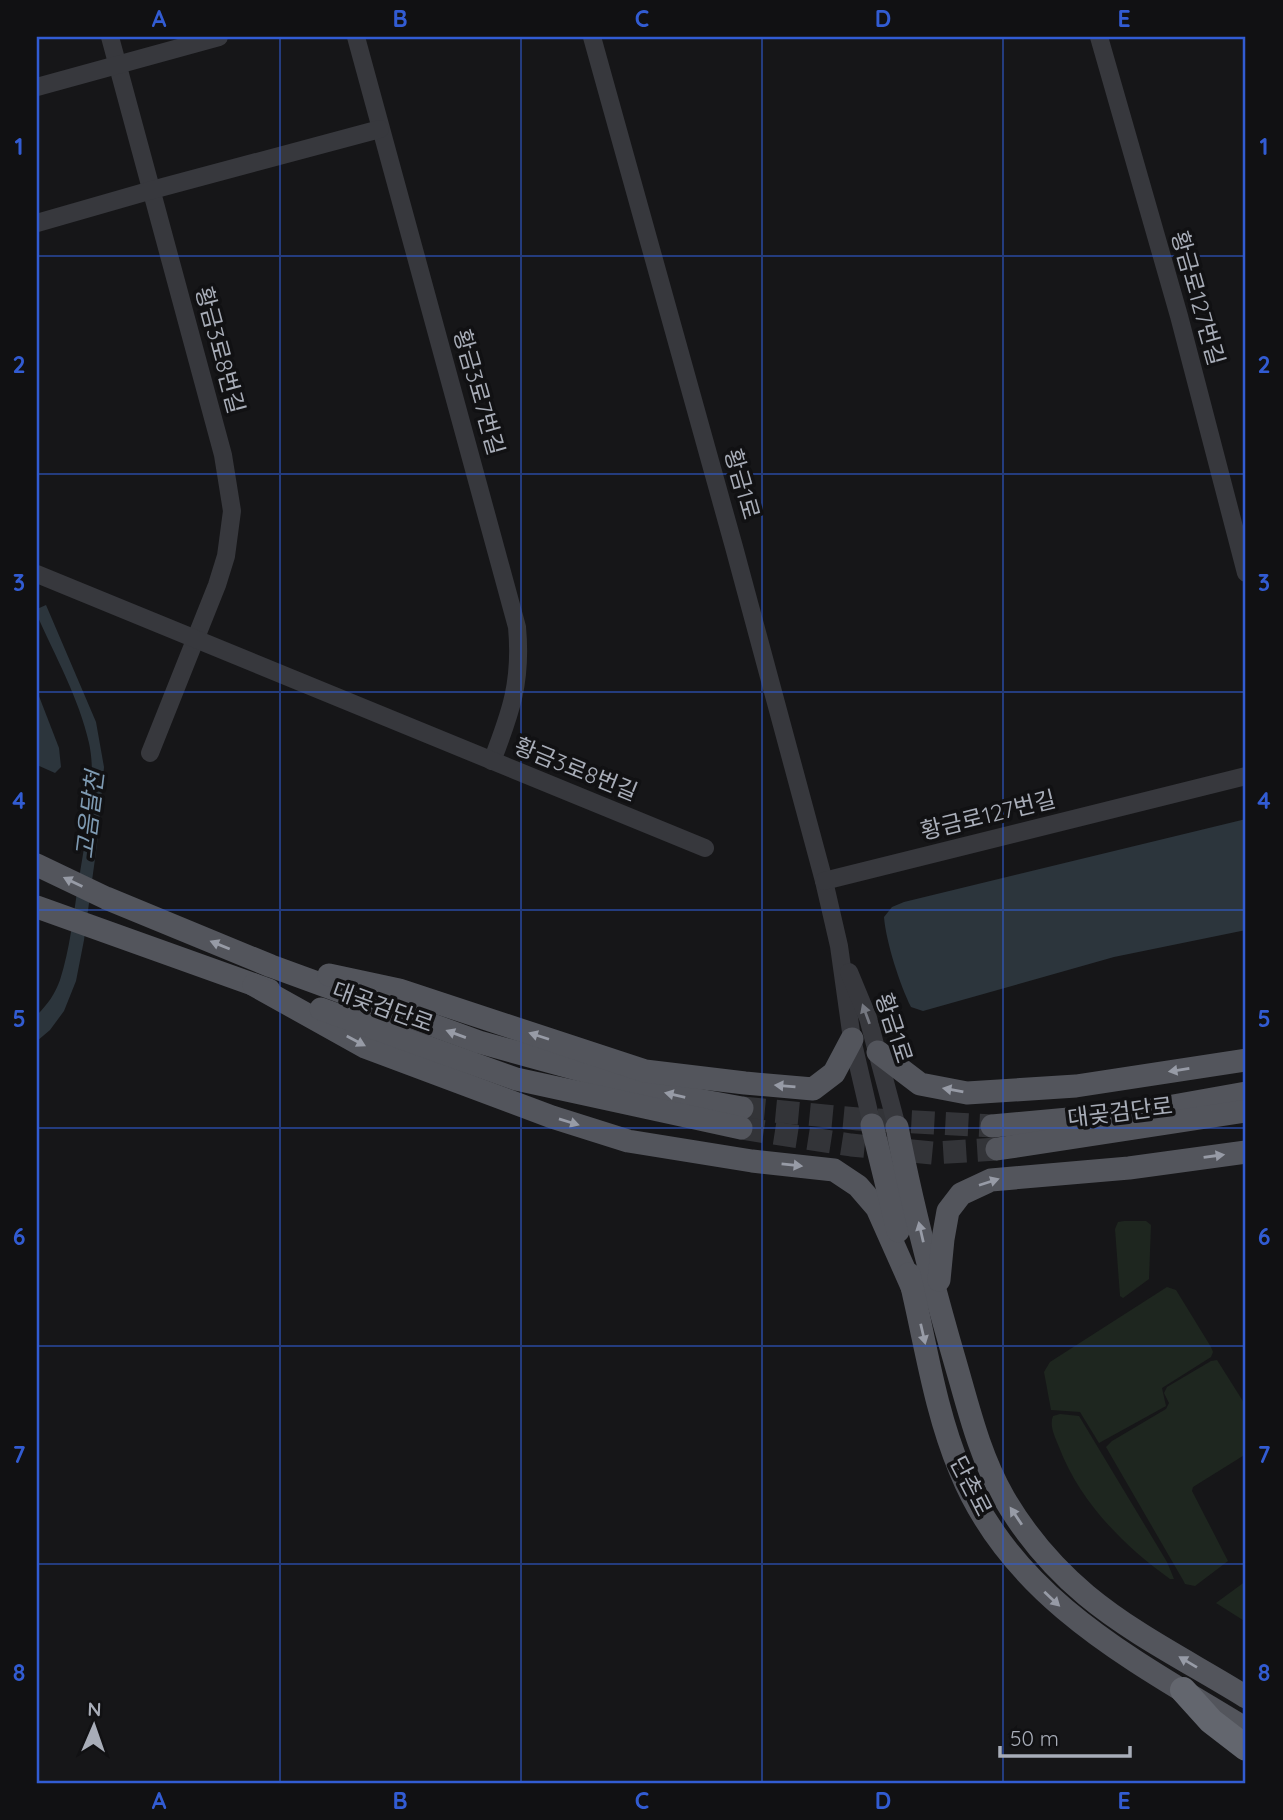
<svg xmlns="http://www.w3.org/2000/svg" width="1283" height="1820" viewBox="0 0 1283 1820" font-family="Quicksand,'Noto Sans KR',sans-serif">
	<rect width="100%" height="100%" fill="#161618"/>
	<g fill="#1e261f">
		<polygon points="1124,1221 1146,1221 1151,1225 1149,1279 1123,1298 1120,1296 1115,1229 1118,1222"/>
		<polygon points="1167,1287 1176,1290 1211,1347 1213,1352 1211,1357 1162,1388 1166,1406 1099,1443 1080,1412 1051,1410 1044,1372 1050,1362"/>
		<polygon points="1217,1360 1246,1406 1246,1454 1193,1487 1192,1491 1228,1561 1195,1586 1185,1584 1183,1580 1106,1447 1112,1441 1166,1409 1169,1403 1164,1393 1167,1387 1211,1361"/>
		<path d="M1060 1414 1079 1416 1167 1562 1174 1579H1170C1123 1545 1080 1502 1059 1447 1055 1437 1049 1426 1053 1416Z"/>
		<polygon points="1246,1581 1246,1622 1216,1603"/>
	</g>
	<g fill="#2c353c">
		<path d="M46 605 96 722 104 767 97 844 84 940 76 981 64 1011 50 1030 37 1041V1015C48 1004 55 994 60 980 70 949 73 917 78 886 84 844 98 783 89 743 79 698 55 656 37 615V609Z"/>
		<polygon points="37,691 59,748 61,767 55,773 37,765"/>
		<path d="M1246 819V930L1114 957 923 1011 911 1007C900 985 886 942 884 917L892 907 904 902Z"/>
	</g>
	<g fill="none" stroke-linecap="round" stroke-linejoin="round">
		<g stroke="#333438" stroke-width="23" stroke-dasharray="23 11" stroke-linecap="butt">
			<polyline points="742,1108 858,1119 992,1126"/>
			<polyline points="741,1128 851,1145 933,1153 997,1149"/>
		</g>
		<g stroke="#37383d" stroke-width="18">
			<polyline points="110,37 223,455 232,511 226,556 217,585 150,753"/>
			<path d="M356 37 517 627C522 681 511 712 492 761"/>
			<polyline points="592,37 734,547 824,881 839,946 852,1039 872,1125"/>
			<polyline points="1099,37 1179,316 1246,573"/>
			<polyline points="37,87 219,37"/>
			<polyline points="37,223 152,190 380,129"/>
			<polyline points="37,574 705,848"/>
			<polyline points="824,881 1246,776"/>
			<polyline points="849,972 868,1018 897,1127"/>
		</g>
		<g stroke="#53555c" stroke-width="23">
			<polyline points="37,865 106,898 271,966 479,1042 671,1095 742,1108"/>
			<polyline points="37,907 269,990"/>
			<polyline points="329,975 399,990 645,1071 745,1083 813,1089 834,1073 852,1039"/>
			<polyline points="254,985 365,1047 552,1117 628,1141 752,1161 834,1170 858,1186 877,1208 913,1289"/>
			<polyline points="321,1009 516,1079 741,1128"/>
			<polyline points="878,1052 920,1084 967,1093 1076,1086 1246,1060"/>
			<polyline points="872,1125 898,1231"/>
			<polyline points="992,1126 1134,1113 1246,1093"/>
			<path d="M897 1127C912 1205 932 1282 954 1358 968 1406 979 1455 1004 1498 1025 1534 1054 1568 1086 1595 1134 1635 1193 1664 1246 1697"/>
			<polyline points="997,1149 1246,1111"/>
			<path d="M909 1274C925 1339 934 1408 960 1470 1012 1599 1135 1661 1246 1729"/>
			<polyline points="939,1280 943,1239 948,1211 961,1194 991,1180 1129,1168 1246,1152"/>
		</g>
		<polyline stroke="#63666e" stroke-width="26" points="1183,1690 1211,1721 1246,1748"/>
	</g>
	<defs><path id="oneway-solid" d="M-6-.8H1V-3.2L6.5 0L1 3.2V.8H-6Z" transform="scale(1.75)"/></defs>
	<g fill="#979ba6">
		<use href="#oneway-solid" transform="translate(73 882) rotate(-154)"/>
		<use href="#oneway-solid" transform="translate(220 945) rotate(-158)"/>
		<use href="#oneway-solid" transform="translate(456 1034) rotate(-160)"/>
		<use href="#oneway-solid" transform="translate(539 1036) rotate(-162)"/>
		<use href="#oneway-solid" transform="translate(356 1041) rotate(28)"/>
		<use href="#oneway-solid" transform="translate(1179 1070) rotate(171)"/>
		<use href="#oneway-solid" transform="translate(785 1086) rotate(-175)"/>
		<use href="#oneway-solid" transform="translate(953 1090) rotate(-170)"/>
		<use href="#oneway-solid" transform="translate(675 1095) rotate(-167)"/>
		<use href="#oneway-solid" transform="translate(569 1122) rotate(17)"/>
		<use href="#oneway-solid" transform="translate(1214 1156) rotate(-8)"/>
		<use href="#oneway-solid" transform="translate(792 1165) rotate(6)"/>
		<use href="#oneway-solid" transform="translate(989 1182) rotate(-18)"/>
		<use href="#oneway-solid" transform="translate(921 1232) rotate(-103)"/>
		<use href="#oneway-solid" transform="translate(923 1334) rotate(77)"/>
		<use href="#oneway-solid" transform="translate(1016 1516) rotate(-124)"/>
		<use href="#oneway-solid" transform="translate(1052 1599) rotate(43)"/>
		<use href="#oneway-solid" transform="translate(1188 1662) rotate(-149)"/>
	</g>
	<use fill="#757881" href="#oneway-solid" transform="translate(866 1014) rotate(-110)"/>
	<path fill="none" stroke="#325cd3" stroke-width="2" stroke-opacity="0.55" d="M280 37V1783M521 37V1783M762 37V1783M1003 37V1783M37 256H1246M37 474H1246M37 692H1246M37 910H1246M37 1128H1246M37 1346H1246M37 1564H1246"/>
	<g text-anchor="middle" stroke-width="7" stroke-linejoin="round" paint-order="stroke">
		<g font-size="23" fill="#a8adb8" stroke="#111113">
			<text transform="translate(1198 298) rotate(74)" y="8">황금로127번길</text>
			<text transform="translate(220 350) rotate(75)" y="8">황금3로8번길</text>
			<text transform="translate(479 392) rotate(74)" y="8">황금3로7번길</text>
			<text transform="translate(742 484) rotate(74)" y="8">황금1로</text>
			<text transform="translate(576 769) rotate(22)" y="8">황금3로8번길</text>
			<text transform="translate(988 815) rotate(-14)" y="8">황금로127번길</text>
			<text transform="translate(383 1007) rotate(20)" y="8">대곶검단로</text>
			<text transform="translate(894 1028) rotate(72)" y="8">황금1로</text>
			<text transform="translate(1120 1112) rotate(-7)" y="8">대곶검단로</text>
			<text transform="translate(971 1486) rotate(63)" y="8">단촌로</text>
		</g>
		<g font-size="24" font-style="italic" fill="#7f9bb3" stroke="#111113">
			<text transform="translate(90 815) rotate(-83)" y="8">고음달천</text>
		</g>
	</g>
	<rect width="1283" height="1820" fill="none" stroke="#111113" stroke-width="77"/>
	<g transform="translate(94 1726) rotate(2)" stroke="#111113" stroke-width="5" paint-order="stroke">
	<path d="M0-5L12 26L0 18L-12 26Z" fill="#a8adb8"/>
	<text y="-10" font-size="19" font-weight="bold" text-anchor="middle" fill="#a8adb8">N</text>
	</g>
	<path d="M1000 1746v10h130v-10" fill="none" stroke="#a8adb8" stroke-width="3.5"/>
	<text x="1010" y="1746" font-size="21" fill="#a8adb8" stroke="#111113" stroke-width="5" paint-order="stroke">50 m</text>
	<rect x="38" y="38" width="1206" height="1744" fill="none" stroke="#325cd3" stroke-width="2.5"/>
	<g font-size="23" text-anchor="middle" font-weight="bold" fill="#325cd3">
		<text x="159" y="27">A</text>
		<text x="400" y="27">B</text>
		<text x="642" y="27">C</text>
		<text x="883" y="27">D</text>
		<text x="1124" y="27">E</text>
		<text x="19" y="155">1</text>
		<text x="1264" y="155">1</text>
		<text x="19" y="373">2</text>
		<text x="1264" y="373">2</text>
		<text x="19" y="591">3</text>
		<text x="1264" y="591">3</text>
		<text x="19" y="809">4</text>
		<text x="1264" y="809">4</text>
		<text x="19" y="1027">5</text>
		<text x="1264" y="1027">5</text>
		<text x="19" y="1245">6</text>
		<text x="1264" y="1245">6</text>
		<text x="19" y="1463">7</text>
		<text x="1264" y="1463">7</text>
		<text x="19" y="1681">8</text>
		<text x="1264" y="1681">8</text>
		<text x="159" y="1809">A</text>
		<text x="400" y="1809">B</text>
		<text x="642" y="1809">C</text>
		<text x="883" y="1809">D</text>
		<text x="1124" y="1809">E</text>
	</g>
</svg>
